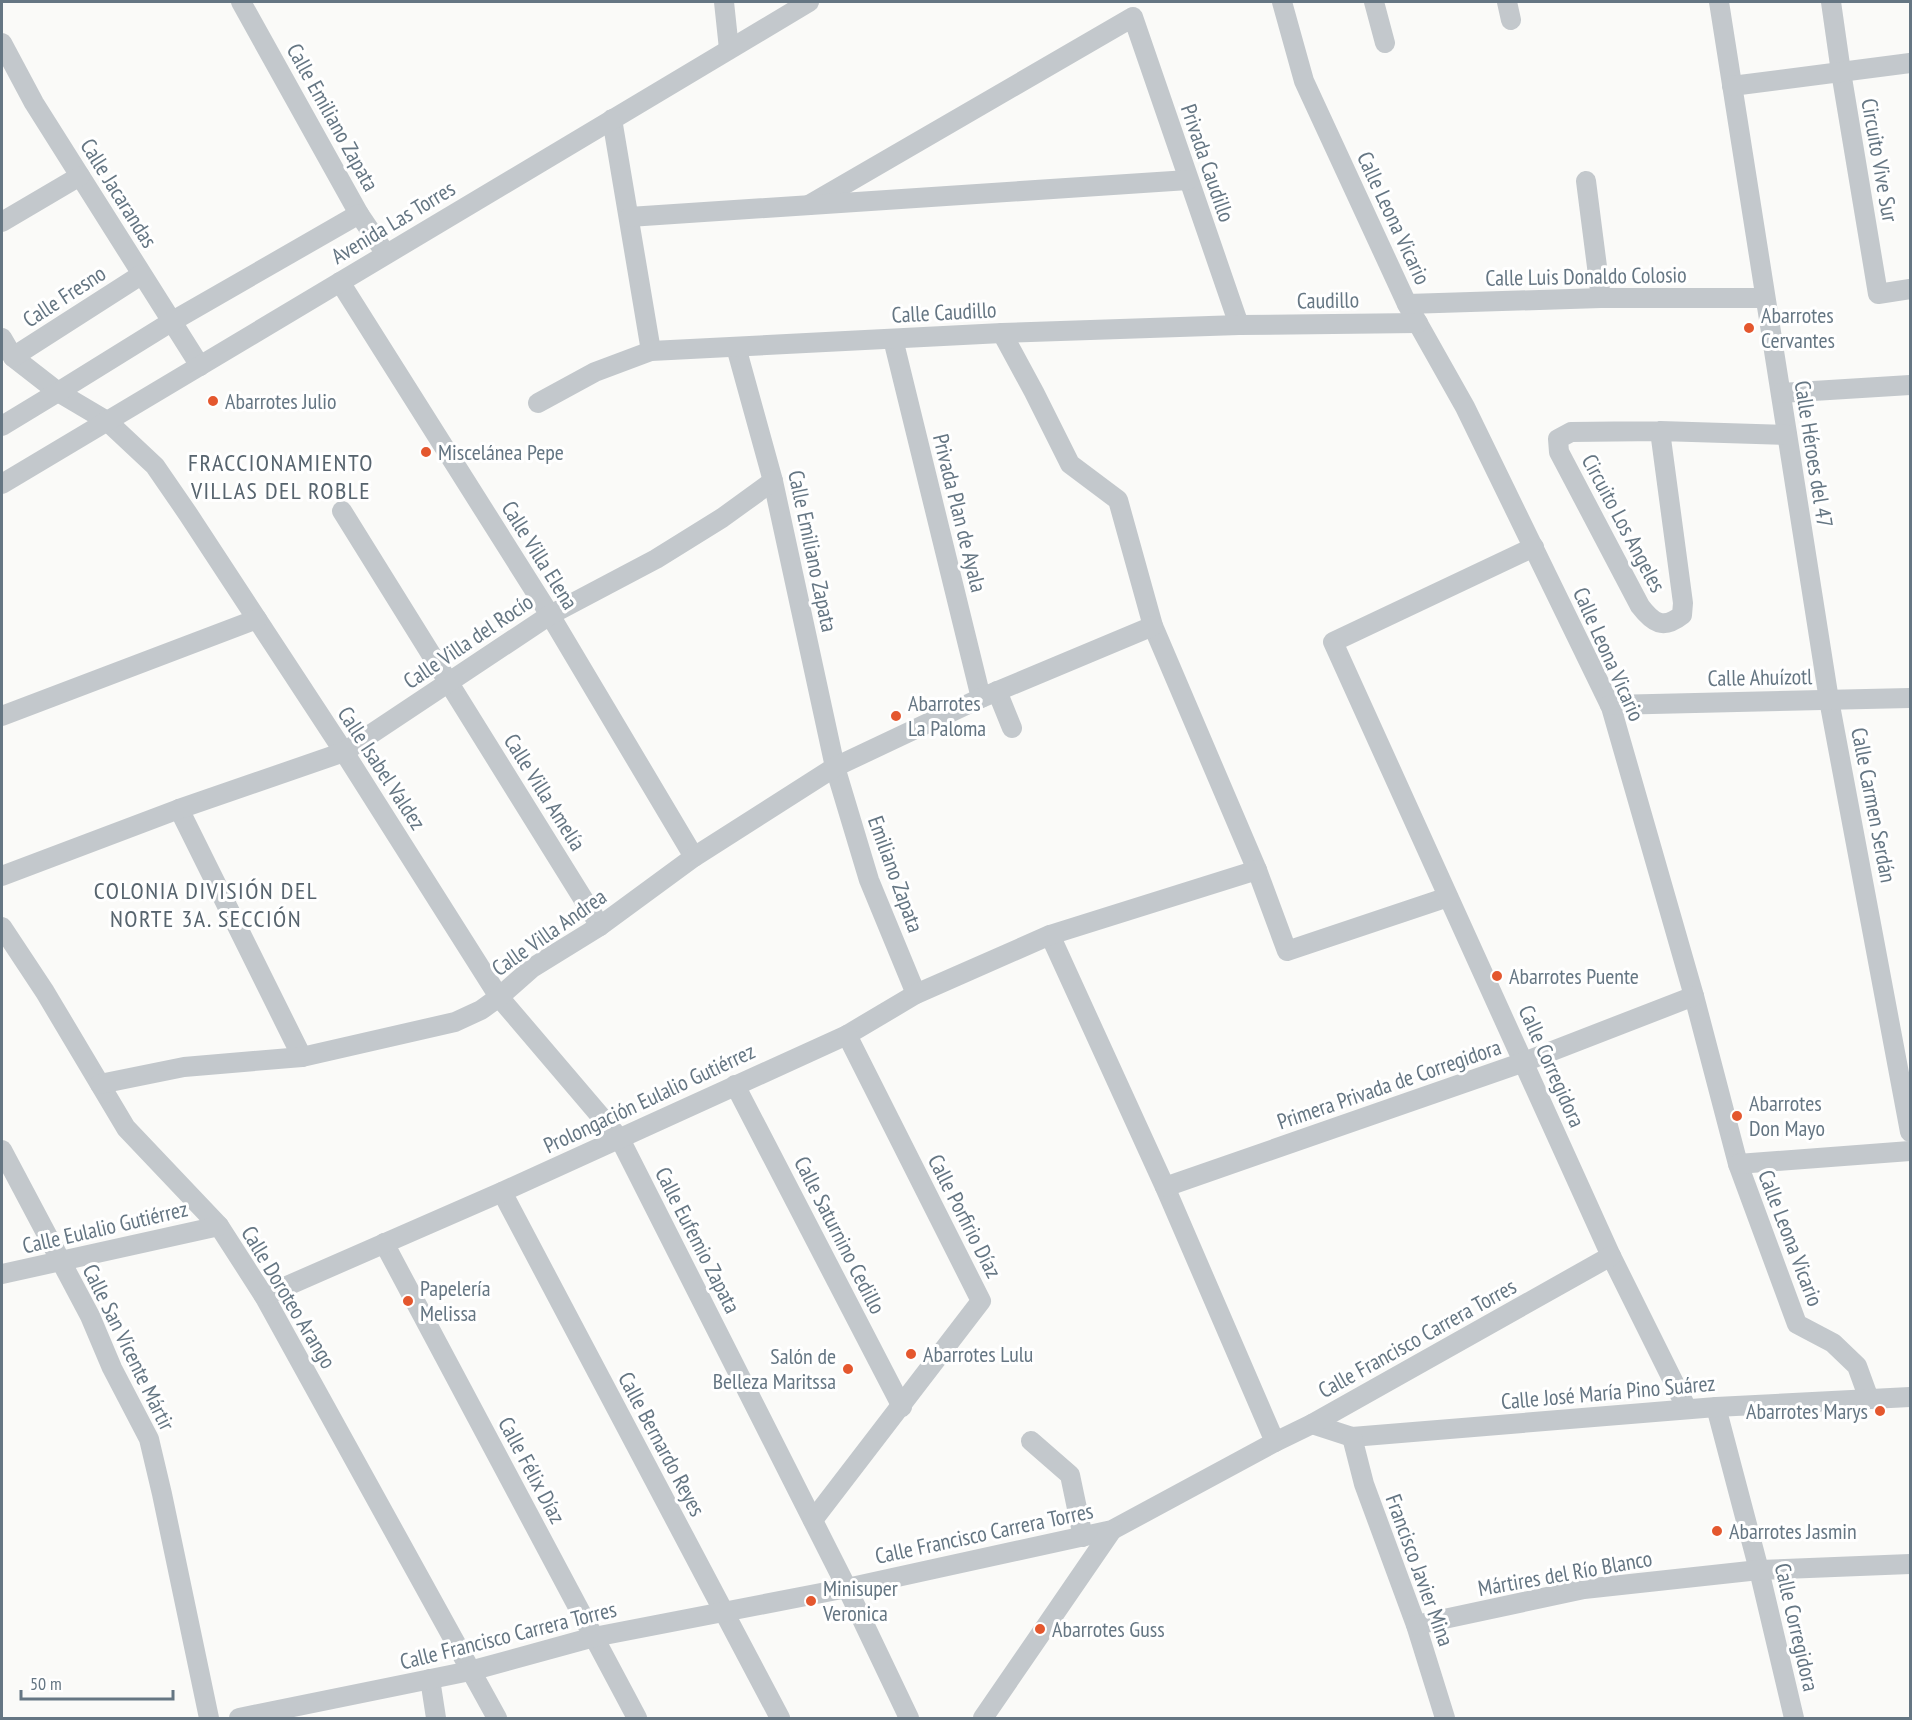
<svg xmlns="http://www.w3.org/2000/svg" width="1912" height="1720" viewBox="0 0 1912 1720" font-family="'PT Sans Narrow',sans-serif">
	<rect width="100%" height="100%" fill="#fafaf8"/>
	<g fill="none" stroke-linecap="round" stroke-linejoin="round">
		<g stroke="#c3c8cc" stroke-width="20">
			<polyline points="241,2 359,214 386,254"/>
			<polyline points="724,2 729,49"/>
			<polyline points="1282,2 1304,81 1407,304 1465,407 1611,707 1694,996 1738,1164 1797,1324 1833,1343 1857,1366 1869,1399"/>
			<polyline points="1374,2 1385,43"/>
			<polyline points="1507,2 1511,20"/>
			<polyline points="1719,2 1829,700 1910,1132"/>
			<polyline points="1831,2 1841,72 1878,294 1910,289"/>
			<polyline points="2,43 34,103 200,366"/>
			<polyline points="1732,86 1910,63"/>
			<polyline points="612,119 651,351"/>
			<polyline points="1586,181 1601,298"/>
			<polyline points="809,205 1133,17 1239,325"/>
			<polyline points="629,217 1188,180"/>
			<polyline points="2,222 80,176"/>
			<polyline points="340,282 550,615 694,857"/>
			<polyline points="1407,304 1601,298 1765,298"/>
			<polyline points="1002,333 1034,392 1070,464 1118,500 1153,626 1257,870 1287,951 1448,897"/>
			<polyline points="2,338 13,357 58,392 107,421 155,466 188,514 344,752 499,997 620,1139 847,1588 909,1718"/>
			<polyline points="893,339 981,698"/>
			<polyline points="736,347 773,481 835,767 869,880 916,994"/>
			<polyline points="13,357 141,275"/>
			<polyline points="1781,393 1910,385"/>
			<polyline points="538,403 595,372 651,351 1002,333 1239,325 1418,323"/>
			<polyline points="2,426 58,392 171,322 359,214"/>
			<path d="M1660 431 1683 603 1682 615C1663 630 1653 623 1640 606L1559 452 1558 439 1571 432 1660 431 1787 435"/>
			<polyline points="2,484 809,2"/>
			<polyline points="342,511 600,926"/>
			<polyline points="1534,547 1333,642 1611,1256 1687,1409"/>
			<polyline points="997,691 1012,728"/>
			<polyline points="1610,705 1910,698"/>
			<polyline points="2,716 257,619"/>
			<polyline points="179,809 302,1057"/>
			<polyline points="2,876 179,809 344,752 550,615 656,559 722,518 773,481"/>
			<polyline points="2,927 45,992 126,1128 219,1226 264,1296 497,1718"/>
			<polyline points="1050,935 1165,1187 1275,1442"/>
			<polyline points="100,1084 184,1067 302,1057 455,1022 481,1010 499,997 532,968 600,926 694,857 835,767 981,698 1153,626"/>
			<polyline points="735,1085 902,1407"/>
			<polyline points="2,1150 90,1316 112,1368 149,1439 162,1494 209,1718"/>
			<polyline points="1738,1164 1910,1151"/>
			<polyline points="1165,1187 1524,1062 1694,996"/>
			<polyline points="502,1192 780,1718"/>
			<polyline points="384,1243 637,1718"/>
			<polyline points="2,1274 219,1226"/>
			<polyline points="264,1296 502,1192 847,1035 916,994 1050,935 1257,870"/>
			<polyline points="1716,1407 1759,1570 1794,1718"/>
			<polyline points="1312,1424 1352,1437 1716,1407 1910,1397"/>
			<polyline points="1352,1437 1364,1484 1416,1625 1445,1718"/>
			<polyline points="1031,1441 1070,1475 1083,1537"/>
			<polyline points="813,1520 981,1301 847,1035"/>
			<polyline points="1416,1625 1584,1589 1759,1570 1910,1564"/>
			<polyline points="430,1679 436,1718"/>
			<polyline points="239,1718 470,1671 594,1637 847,1588 1112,1530 1275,1442 1312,1424 1611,1256"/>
			<polyline points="983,1718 1112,1530"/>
		</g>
	</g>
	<g fill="#e4572e" stroke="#fff" stroke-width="2">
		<circle cx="1749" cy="328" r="6"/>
		<circle cx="213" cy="401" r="6"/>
		<circle cx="426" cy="452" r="6"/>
		<circle cx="896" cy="716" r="6"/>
		<circle cx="1497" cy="976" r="6"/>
		<circle cx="1737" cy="1116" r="6"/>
		<circle cx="408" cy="1301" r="6"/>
		<circle cx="911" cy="1354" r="6"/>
		<circle cx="848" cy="1369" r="6"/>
		<circle cx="1880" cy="1411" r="6"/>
		<circle cx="1717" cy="1531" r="6"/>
		<circle cx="811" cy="1601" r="6"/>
		<circle cx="1040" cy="1629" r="6"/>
	</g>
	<g text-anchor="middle" stroke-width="6" stroke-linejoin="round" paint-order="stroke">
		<g font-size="22" fill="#657683" stroke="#fff">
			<text transform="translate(333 117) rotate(61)" y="8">Calle Emiliano Zapata</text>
			<text transform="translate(1880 160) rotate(80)" y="8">Circuito Vive Sur</text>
			<text transform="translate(1208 163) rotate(71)" y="8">Privada Caudillo</text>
			<text transform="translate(119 193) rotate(58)" y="8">Calle Jacarandas</text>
			<text transform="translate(1394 218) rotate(65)" y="8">Calle Leona Vicario</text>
			<text transform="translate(393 222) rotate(-31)" y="8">Avenida Las Torres</text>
			<text transform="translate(1586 276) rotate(-1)" y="8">Calle Luis Donaldo Colosio</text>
			<text transform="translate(64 296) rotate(-33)" y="8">Calle Fresno</text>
			<text transform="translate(1328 300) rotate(-1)" y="8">Caudillo</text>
			<text transform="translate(944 312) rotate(-3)" y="8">Calle Caudillo</text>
			<text transform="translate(1814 454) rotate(81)" y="8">Calle Héroes del 47</text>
			<text transform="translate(960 513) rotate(76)" y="8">Privada Plan de Ayala</text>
			<text transform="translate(1624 523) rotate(62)" y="8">Circuito Los Angeles</text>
			<text transform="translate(813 551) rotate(78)" y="8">Calle Emiliano Zapata</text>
			<text transform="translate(540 555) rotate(58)" y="8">Calle Villa Elena</text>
			<text transform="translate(468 641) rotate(-34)" y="8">Calle Villa del Rocío</text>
			<text transform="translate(1609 654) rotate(66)" y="8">Calle Leona Vicario</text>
			<text transform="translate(1760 677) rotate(-1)" y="8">Calle Ahuízotl</text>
			<text transform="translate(382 768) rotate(57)" y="8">Calle Isabel Valdez</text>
			<text transform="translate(545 792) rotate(58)" y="8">Calle Villa Amelía</text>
			<text transform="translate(1874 805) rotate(79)" y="8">Calle Carmen Serdán</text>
			<text transform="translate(896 874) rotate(70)" y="8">Emiliano Zapata</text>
			<text transform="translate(549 932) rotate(-35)" y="8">Calle Villa Andrea</text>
			<text transform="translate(1552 1066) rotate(66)" y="8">Calle Corregidora</text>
			<text transform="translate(1389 1084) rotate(-19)" y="8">Primera Privada de Corregidora</text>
			<text transform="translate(649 1098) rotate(-25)" y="8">Prolongación Eulalio Gutiérrez</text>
			<text transform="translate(965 1216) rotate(63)" y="8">Calle Porfirio Díaz</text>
			<text transform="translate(105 1227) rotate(-13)" y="8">Calle Eulalio Gutiérrez</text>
			<text transform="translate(840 1235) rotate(63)" y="8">Calle Saturnino Cedillo</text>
			<text transform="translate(1791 1238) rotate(69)" y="8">Calle Leona Vicario</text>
			<text transform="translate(698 1240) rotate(63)" y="8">Calle Eufemio Zapata</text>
			<text transform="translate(289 1297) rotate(59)" y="8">Calle Doroteo Arango</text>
			<text transform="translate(1417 1338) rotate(-29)" y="8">Calle Francisco Carrera Torres</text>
			<text transform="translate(129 1347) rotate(64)" y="8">Calle San Vicente Mártir</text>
			<text transform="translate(1608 1392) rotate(-5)" y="8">Calle José María Pino Suárez</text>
			<text transform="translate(662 1444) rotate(62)" y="8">Calle Bernardo Reyes</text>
			<text transform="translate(532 1470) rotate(62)" y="8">Calle Félix Díaz</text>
			<text transform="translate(984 1533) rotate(-12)" y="8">Calle Francisco Carrera Torres</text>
			<text transform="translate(1420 1570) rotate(70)" y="8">Francisco Javier Mina</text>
			<text transform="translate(1565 1573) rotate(-10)" y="8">Mártires del Río Blanco</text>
			<text transform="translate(1797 1627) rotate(77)" y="8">Calle Corregidora</text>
			<text transform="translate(508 1635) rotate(-14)" y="8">Calle Francisco Carrera Torres</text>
		</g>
		<g font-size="22" fill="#657683" stroke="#fff" text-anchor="start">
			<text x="1761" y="323">Abarrotes<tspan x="1761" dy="25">Cervantes</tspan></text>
			<text x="225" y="409">Abarrotes Julio</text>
			<text x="438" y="460">Miscelánea Pepe</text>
			<text x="908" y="711">Abarrotes<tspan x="908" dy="25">La Paloma</tspan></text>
			<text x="1509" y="984">Abarrotes Puente</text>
			<text x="1749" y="1111">Abarrotes<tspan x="1749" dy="25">Don Mayo</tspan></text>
			<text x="420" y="1296">Papelería<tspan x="420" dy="25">Melissa</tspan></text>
			<text x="923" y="1362">Abarrotes Lulu</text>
			<text x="836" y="1364" text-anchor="end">Salón de<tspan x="836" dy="25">Belleza Maritssa</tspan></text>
			<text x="1868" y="1419" text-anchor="end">Abarrotes Marys</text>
			<text x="1729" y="1539">Abarrotes Jasmin</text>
			<text x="823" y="1596">Minisuper<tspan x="823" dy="25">Veronica</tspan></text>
			<text x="1052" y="1637">Abarrotes Guss</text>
		</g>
		<g font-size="24" letter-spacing="1.5" fill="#57646e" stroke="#fff">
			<text x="281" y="471">FRACCIONAMIENTO<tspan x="281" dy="28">VILLAS DEL ROBLE</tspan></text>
			<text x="206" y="899">COLONIA DIVISIÓN DEL<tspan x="206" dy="28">NORTE 3A. SECCIÓN</tspan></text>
		</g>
	</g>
	<rect width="1912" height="1720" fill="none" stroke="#657683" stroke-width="6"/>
	<path d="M21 1690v9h152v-9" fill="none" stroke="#657683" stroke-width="3"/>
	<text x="30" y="1690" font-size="18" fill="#657683" stroke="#ffffff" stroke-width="4.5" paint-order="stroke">50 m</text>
</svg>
